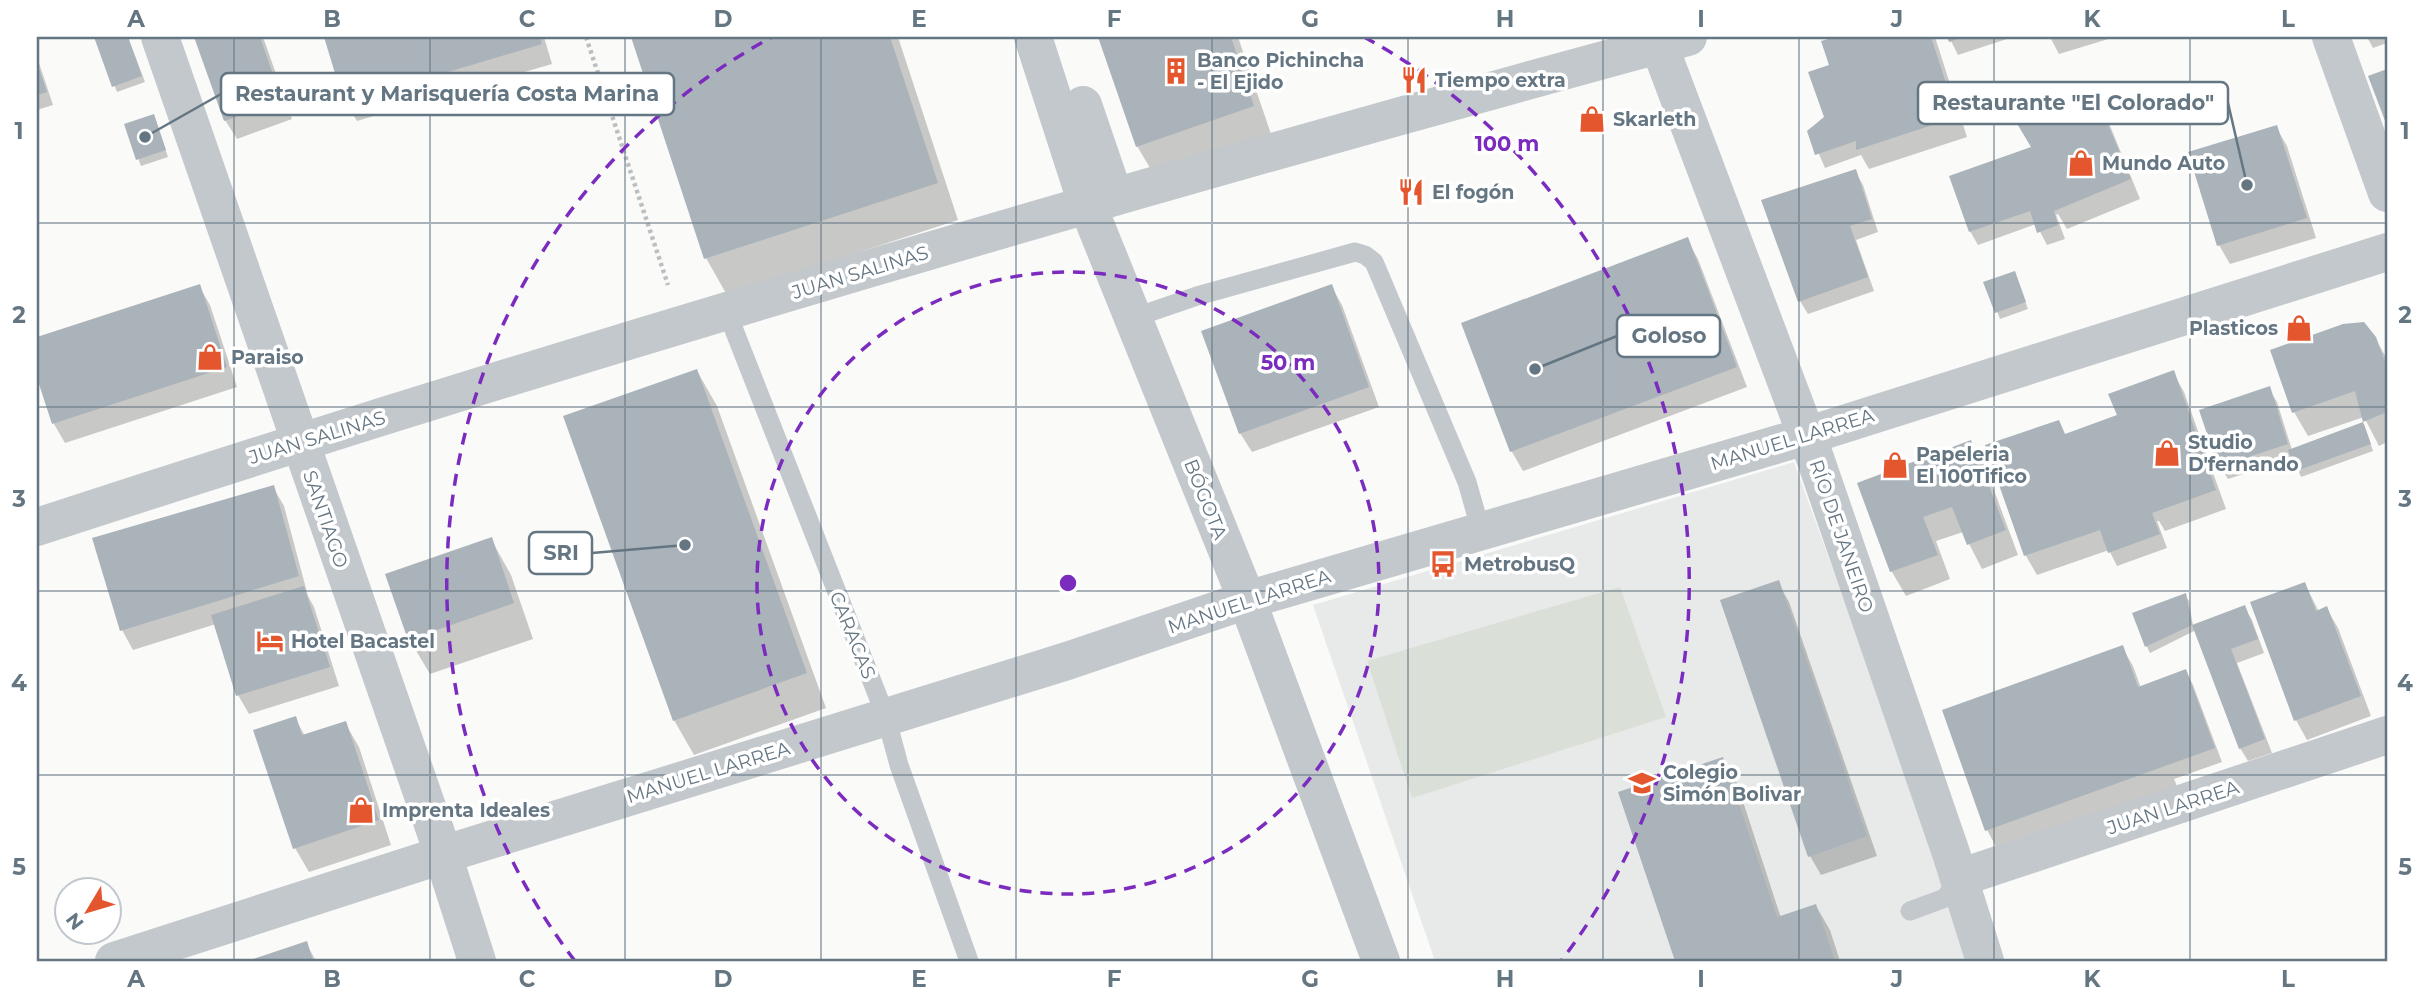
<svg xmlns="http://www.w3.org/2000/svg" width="2424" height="998" viewBox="0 0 2424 998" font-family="Montserrat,sans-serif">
	<rect width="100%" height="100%" fill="#fafaf8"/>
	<polygon fill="#e8e9e9" points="1794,462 1975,961 1435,961 1313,605"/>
	<polygon fill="#dadfd7" points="1620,587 1666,717 1412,798 1367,661"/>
	<g fill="#0003">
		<polygon points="95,37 128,37 145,82 117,92"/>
		<polygon points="196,37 263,37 292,119 237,139 225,120"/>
		<polygon points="326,37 544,37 552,64 357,121 345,102"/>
		<polygon points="633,37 898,37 958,220 727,295 706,258"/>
		<polygon points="1100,37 1238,37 1274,143 1159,183 1137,146"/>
		<polygon points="1840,37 1935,37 1967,137 1869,169 1861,155 1825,168 1809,131 1826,118 1831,66 1823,43"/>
		<polygon points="1949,37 2013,37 1958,55"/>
		<polygon points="2050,37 2115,37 2059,54"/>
		<polygon points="2367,37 2387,37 2387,43 2373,48"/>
		<polygon points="37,57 53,105 37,110"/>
		<polygon points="2092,91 2104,111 2140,199 2067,229 2058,214 2056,215 2065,239 2047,245 2036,224 1978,245 1970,231 2033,148"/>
		<polygon points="156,122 168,157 141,166 126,125"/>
		<polygon points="2276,127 2287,146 2316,238 2230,264 2219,245"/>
		<polygon points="1855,171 1863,185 1878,232 1856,240 1874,291 1808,314 1800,301"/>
		<polygon points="1687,240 1698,259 1747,387 1523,471 1512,452 1463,324"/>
		<polygon points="2017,279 2028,309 2000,319 1986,283"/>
		<polygon points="199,286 210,305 237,387 65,443 54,424 37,372 37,339"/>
		<polygon points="1331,286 1342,305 1379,407 1252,452 1240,433"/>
		<polygon points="2375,338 2387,359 2387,442 2379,446 2364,417 2308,436 2294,412"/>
		<polygon points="697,371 717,406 826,708 694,755 674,720"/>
		<polygon points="2173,373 2184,392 2226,509 2165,531 2159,521 2157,521 2167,548 2117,566 2109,550 2037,575 2026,556 1988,446 2066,436 2118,417"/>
		<polygon points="2269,389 2277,402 2292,450 2364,424 2373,451 2301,477 2293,458 2228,479 2220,466"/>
		<polygon points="1971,442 1985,466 2018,555 1982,569 1963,532 1936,541 1950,579 1906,596 1892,572 1859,484"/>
		<polygon points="273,487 284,506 308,596 314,607 339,686 249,714 238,695 216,624 133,650 122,630"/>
		<polygon points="491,539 511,575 533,639 430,674 409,639"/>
		<polygon points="1778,583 1789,602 1877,856 1821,875 1810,856"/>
		<polygon points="2305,584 2319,612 2327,609 2338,628 2371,716 2307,740 2296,720"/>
		<polygon points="2185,595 2189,601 2193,626 2244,607 2252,620 2264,653 2237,663 2272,753 2248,761 2240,748 2196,630 2150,653 2147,647 2135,614"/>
		<polygon points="2122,647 2133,666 2141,688 2186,671 2193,685 2222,762 2174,779 2177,786 1998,850 1987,830"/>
		<polygon points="295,718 305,736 345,723 359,747 391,845 309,872 295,848"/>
		<polygon points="1723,759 1737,783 1781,918 1816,906 1830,930 1840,961 1677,961 1620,793"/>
		<polygon points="306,943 316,961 251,961"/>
	</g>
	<g fill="#aab3b9">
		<polygon points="94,37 128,37 142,76 112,87"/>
		<polygon points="194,37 260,37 282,100 224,121"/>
		<polygon points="324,37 540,37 542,44 344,103"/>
		<polygon points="631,37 890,37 938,183 704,259"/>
		<polygon points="1098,37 1231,37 1254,106 1136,147"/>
		<polygon points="1835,37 1931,37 1957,117 1856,150 1856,141 1815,155 1807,131 1824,117 1808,72 1829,65 1821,41"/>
		<polygon points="1947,37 1964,37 1949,42"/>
		<polygon points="37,63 47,92 37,95"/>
		<polygon points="2387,69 2387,126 2368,76"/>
		<polygon points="2093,89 2131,179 2054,211 2058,225 2037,233 2030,211 1969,232 1949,176 2031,147 2016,122"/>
		<polygon points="154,114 166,150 136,160 124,124"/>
		<polygon points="2277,125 2307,218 2217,246 2188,152"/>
		<polygon points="1856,169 1872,219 1850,226 1868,277 1798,302 1761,200"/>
		<polygon points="1688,237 1737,367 1510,452 1461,323"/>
		<polygon points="2015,271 2026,302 1995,313 1983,282"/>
		<polygon points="200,284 227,367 52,424 37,378 37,337"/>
		<polygon points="1332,284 1369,387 1239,434 1201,331"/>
		<polygon points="2364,322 2376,337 2387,367 2387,412 2363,422 2355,391 2292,413 2270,350 2343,324"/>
		<polygon points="697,369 807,673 673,721 563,416"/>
		<polygon points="2174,370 2216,490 2152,513 2160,534 2108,553 2100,530 2024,556 1985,445 2059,420 2065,434 2117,415 2108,394"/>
		<polygon points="2270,386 2288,444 2218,467 2199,410"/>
		<polygon points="2363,422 2371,444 2296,471 2288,450"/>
		<polygon points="1971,440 2006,530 1967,545 1952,507 1923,517 1938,555 1890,572 1857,483"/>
		<polygon points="274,485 299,576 120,631 92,538"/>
		<polygon points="492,537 514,603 408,640 385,574"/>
		<polygon points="1779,580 1867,836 1808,857 1720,600"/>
		<polygon points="2305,582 2316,611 2327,606 2361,696 2294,721 2250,602"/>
		<polygon points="304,586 330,667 236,696 211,615"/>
		<polygon points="2186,593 2192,625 2145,647 2132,613"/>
		<polygon points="2245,605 2258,639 2231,649 2265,739 2239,749 2192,625"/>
		<polygon points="2123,645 2138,687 2186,669 2215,748 1985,831 1942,710"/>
		<polygon points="296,716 302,735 346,721 379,820 293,849 253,730"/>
		<polygon points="1723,757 1777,917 1816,904 1835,961 1675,961 1618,792"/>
		<polygon points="307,941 313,961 247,961"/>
	</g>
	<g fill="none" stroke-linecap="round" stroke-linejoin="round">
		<polyline stroke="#bbbfc2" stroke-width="4.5" stroke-dasharray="3.5 3.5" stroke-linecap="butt" points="586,37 668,285"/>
		<g stroke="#c3c8cc" stroke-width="19">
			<polyline points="727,312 886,717 899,765 969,961"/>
			<polyline points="1133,318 1197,296 1355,252 1365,255 1374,262 1467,482 1481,531"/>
			<polyline points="1910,911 1945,898 1959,878"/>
		</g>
		<g stroke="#c3c8cc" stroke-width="38">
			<polyline points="160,37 435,830 477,961"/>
			<polyline points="1033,37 1087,204 1247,600 1381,961"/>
			<polyline points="1656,37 1815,458 1951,853 1985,961"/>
			<polyline points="2331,37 2387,193"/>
			<polyline points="1083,105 1114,196"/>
			<path d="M37 527C582 349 1134 187 1688 37"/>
			<polyline points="1959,878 2387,735"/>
			<polyline points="114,961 461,849 1067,661 1247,600 1806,436 2387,252"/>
		</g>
	</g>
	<path fill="none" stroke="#657683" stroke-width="2" stroke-opacity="0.55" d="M234 37V961M430 37V961M625 37V961M821 37V961M1016 37V961M1212 37V961M1408 37V961M1603 37V961M1799 37V961M1994 37V961M2190 37V961M37 223H2387M37 407H2387M37 591H2387M37 775H2387"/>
	<g fill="none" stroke="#7b2cbf" stroke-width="3.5" stroke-dasharray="12 9">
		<circle cx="1068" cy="583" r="311"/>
		<path d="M575 961A621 621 0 0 1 772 37M1364 37A621 621 0 0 1 1561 961"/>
	</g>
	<defs>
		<symbol id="building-bare" viewBox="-9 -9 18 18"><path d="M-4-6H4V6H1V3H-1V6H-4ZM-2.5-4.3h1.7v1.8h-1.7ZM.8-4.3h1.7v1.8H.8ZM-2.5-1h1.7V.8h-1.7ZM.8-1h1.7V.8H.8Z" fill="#e4572e" stroke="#fff" stroke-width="2.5" paint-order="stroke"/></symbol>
		<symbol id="restaurant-bare" viewBox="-9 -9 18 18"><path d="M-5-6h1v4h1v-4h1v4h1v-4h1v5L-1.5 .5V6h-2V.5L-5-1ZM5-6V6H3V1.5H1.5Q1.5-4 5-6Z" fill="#e4572e" stroke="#fff" stroke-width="2.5" paint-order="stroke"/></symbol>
		<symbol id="shop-bare" viewBox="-9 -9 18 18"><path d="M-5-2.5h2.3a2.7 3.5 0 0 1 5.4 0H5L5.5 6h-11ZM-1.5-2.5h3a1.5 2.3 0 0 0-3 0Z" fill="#e4572e" stroke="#fff" stroke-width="2.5" paint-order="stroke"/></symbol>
		<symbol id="bus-bare" viewBox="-9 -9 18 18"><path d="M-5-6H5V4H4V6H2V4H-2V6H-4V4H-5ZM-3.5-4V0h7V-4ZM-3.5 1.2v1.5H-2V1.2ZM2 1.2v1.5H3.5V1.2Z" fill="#e4572e" stroke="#fff" stroke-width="2.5" paint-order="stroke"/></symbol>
		<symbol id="hotel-bare" viewBox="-9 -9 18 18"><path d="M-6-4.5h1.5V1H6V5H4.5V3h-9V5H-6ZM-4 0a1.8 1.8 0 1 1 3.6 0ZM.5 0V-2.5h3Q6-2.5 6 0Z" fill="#e4572e" stroke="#fff" stroke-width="2.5" paint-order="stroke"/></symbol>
		<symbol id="university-bare" viewBox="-9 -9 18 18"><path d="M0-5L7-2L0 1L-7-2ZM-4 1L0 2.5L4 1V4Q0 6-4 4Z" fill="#e4572e" stroke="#fff" stroke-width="2.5" paint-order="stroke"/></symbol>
	</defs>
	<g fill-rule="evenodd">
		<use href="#building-bare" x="1157" y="52" width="38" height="38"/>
		<use href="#restaurant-bare" x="1395" y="61" width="38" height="38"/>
		<use href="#shop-bare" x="1573" y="100" width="38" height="38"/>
		<use href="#shop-bare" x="2062" y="144" width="38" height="38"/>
		<use href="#restaurant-bare" x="1392" y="173" width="38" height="38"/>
		<use href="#shop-bare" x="2280" y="309" width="38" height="38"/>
		<use href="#shop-bare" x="191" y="338" width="38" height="38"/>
		<use href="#shop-bare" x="2148" y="434" width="38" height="38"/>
		<use href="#shop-bare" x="1876" y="446" width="38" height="38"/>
		<use href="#bus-bare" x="1424" y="545" width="38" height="38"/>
		<use href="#hotel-bare" x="251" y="622" width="38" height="38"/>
		<use href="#university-bare" x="1623" y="764" width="38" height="38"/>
		<use href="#shop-bare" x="342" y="791" width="38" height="38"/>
	</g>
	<g text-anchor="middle" stroke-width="7" stroke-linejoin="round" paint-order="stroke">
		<g font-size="19" font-weight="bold" fill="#657683" stroke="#fff" text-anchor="start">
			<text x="1197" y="67">Banco Pichincha<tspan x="1197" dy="22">- El Ejido</tspan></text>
			<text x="1435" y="87">Tiempo extra</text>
			<text x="1613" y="126">Skarleth</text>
			<text x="2102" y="170">Mundo Auto</text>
			<text x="1432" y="199">El fogón</text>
			<text x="2278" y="335" text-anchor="end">Plasticos</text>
			<text x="231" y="364">Paraiso</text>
			<text x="2188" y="449">Studio<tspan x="2188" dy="22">D'fernando</tspan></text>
			<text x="1916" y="461">Papeleria<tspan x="1916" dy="22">El 100Tifico</tspan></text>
			<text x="1464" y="571">MetrobusQ</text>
			<text x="291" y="648">Hotel Bacastel</text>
			<text x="1663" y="779">Colegio<tspan x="1663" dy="22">Simón Bolivar</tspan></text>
			<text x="382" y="817">Imprenta Ideales</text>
		</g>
		<g font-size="19" fill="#657683" stroke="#fff">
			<text transform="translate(860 272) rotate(-17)" y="7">JUAN SALINAS</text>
			<text transform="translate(317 437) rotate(-17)" y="7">JUAN SALINAS</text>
			<text transform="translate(1792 439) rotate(-17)" y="7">MANUEL LARREA</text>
			<text transform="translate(1206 499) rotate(68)" y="7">BÓGOTA</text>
			<text transform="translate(326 519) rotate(71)" y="7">SANTIAGO</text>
			<text transform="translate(1842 536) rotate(71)" y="7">RÍO DE JANEIRO</text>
			<text transform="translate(1249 601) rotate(-18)" y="7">MANUEL LARREA</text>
			<text transform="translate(853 635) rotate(68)" y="7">CARACAS</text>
			<text transform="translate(708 772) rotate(-17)" y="7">MANUEL LARREA</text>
			<text transform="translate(2173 807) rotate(-18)" y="7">JUAN LARREA</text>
		</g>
	</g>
	<circle cx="1068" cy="583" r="10" fill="#7b2cbf" stroke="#fff" stroke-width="3.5"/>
	<g font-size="21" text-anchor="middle" font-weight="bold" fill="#7b2cbf" stroke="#fff" stroke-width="7" stroke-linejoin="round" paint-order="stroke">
		<text x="1507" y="151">100 m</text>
		<text x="1288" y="370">50 m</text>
	</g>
	<path fill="none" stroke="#657683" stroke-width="2.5" d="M145 137L221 94M2247 185L2228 103M1535 369L1617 336M685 545L592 553"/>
	<g fill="#657683" stroke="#fff" stroke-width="2.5">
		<circle cx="145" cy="137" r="7"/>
		<circle cx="2247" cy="185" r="7"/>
		<circle cx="1535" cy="369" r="7"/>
		<circle cx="685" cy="545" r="7"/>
	</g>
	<g fill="#fff" stroke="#657683" stroke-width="2.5">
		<rect x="221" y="73" width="453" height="42" rx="7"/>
		<rect x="1918" y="82" width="310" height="42" rx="7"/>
		<rect x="1617" y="315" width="103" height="42" rx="7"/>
		<rect x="529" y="532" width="63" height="42" rx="7"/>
	</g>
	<g font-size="21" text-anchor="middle" font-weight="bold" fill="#657683">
		<text x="447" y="101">Restaurant y Marisquería Costa Marina</text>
		<text x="2073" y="110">Restaurante "El Colorado"</text>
		<text x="1669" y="343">Goloso</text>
		<text x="561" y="560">SRI</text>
	</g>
	<rect width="2424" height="998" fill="none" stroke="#ffffff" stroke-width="77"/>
	<g transform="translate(88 911) rotate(232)"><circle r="33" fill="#ffffff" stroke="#c1c8cd" stroke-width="2"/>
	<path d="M0-5L12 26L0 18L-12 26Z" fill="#e4572e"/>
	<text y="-10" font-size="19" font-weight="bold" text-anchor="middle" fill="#657683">N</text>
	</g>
	<rect x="38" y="38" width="2348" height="922" fill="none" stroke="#657683" stroke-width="2.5"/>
	<g font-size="23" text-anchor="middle" font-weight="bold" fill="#657683">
		<text x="136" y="27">A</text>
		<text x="332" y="27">B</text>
		<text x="527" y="27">C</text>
		<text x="723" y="27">D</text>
		<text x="919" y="27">E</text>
		<text x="1114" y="27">F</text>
		<text x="1310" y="27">G</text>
		<text x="1505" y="27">H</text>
		<text x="1701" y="27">I</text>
		<text x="1897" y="27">J</text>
		<text x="2092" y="27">K</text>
		<text x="2288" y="27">L</text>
		<text x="19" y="139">1</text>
		<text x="2405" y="139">1</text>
		<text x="19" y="323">2</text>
		<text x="2405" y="323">2</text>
		<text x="19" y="507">3</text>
		<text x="2405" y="507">3</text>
		<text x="19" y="691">4</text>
		<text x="2405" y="691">4</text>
		<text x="19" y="875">5</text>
		<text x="2405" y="875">5</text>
		<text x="136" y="987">A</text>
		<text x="332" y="987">B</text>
		<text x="527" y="987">C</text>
		<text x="723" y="987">D</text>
		<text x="919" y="987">E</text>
		<text x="1114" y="987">F</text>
		<text x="1310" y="987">G</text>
		<text x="1505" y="987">H</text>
		<text x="1701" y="987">I</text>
		<text x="1897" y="987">J</text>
		<text x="2092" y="987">K</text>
		<text x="2288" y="987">L</text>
	</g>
</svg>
